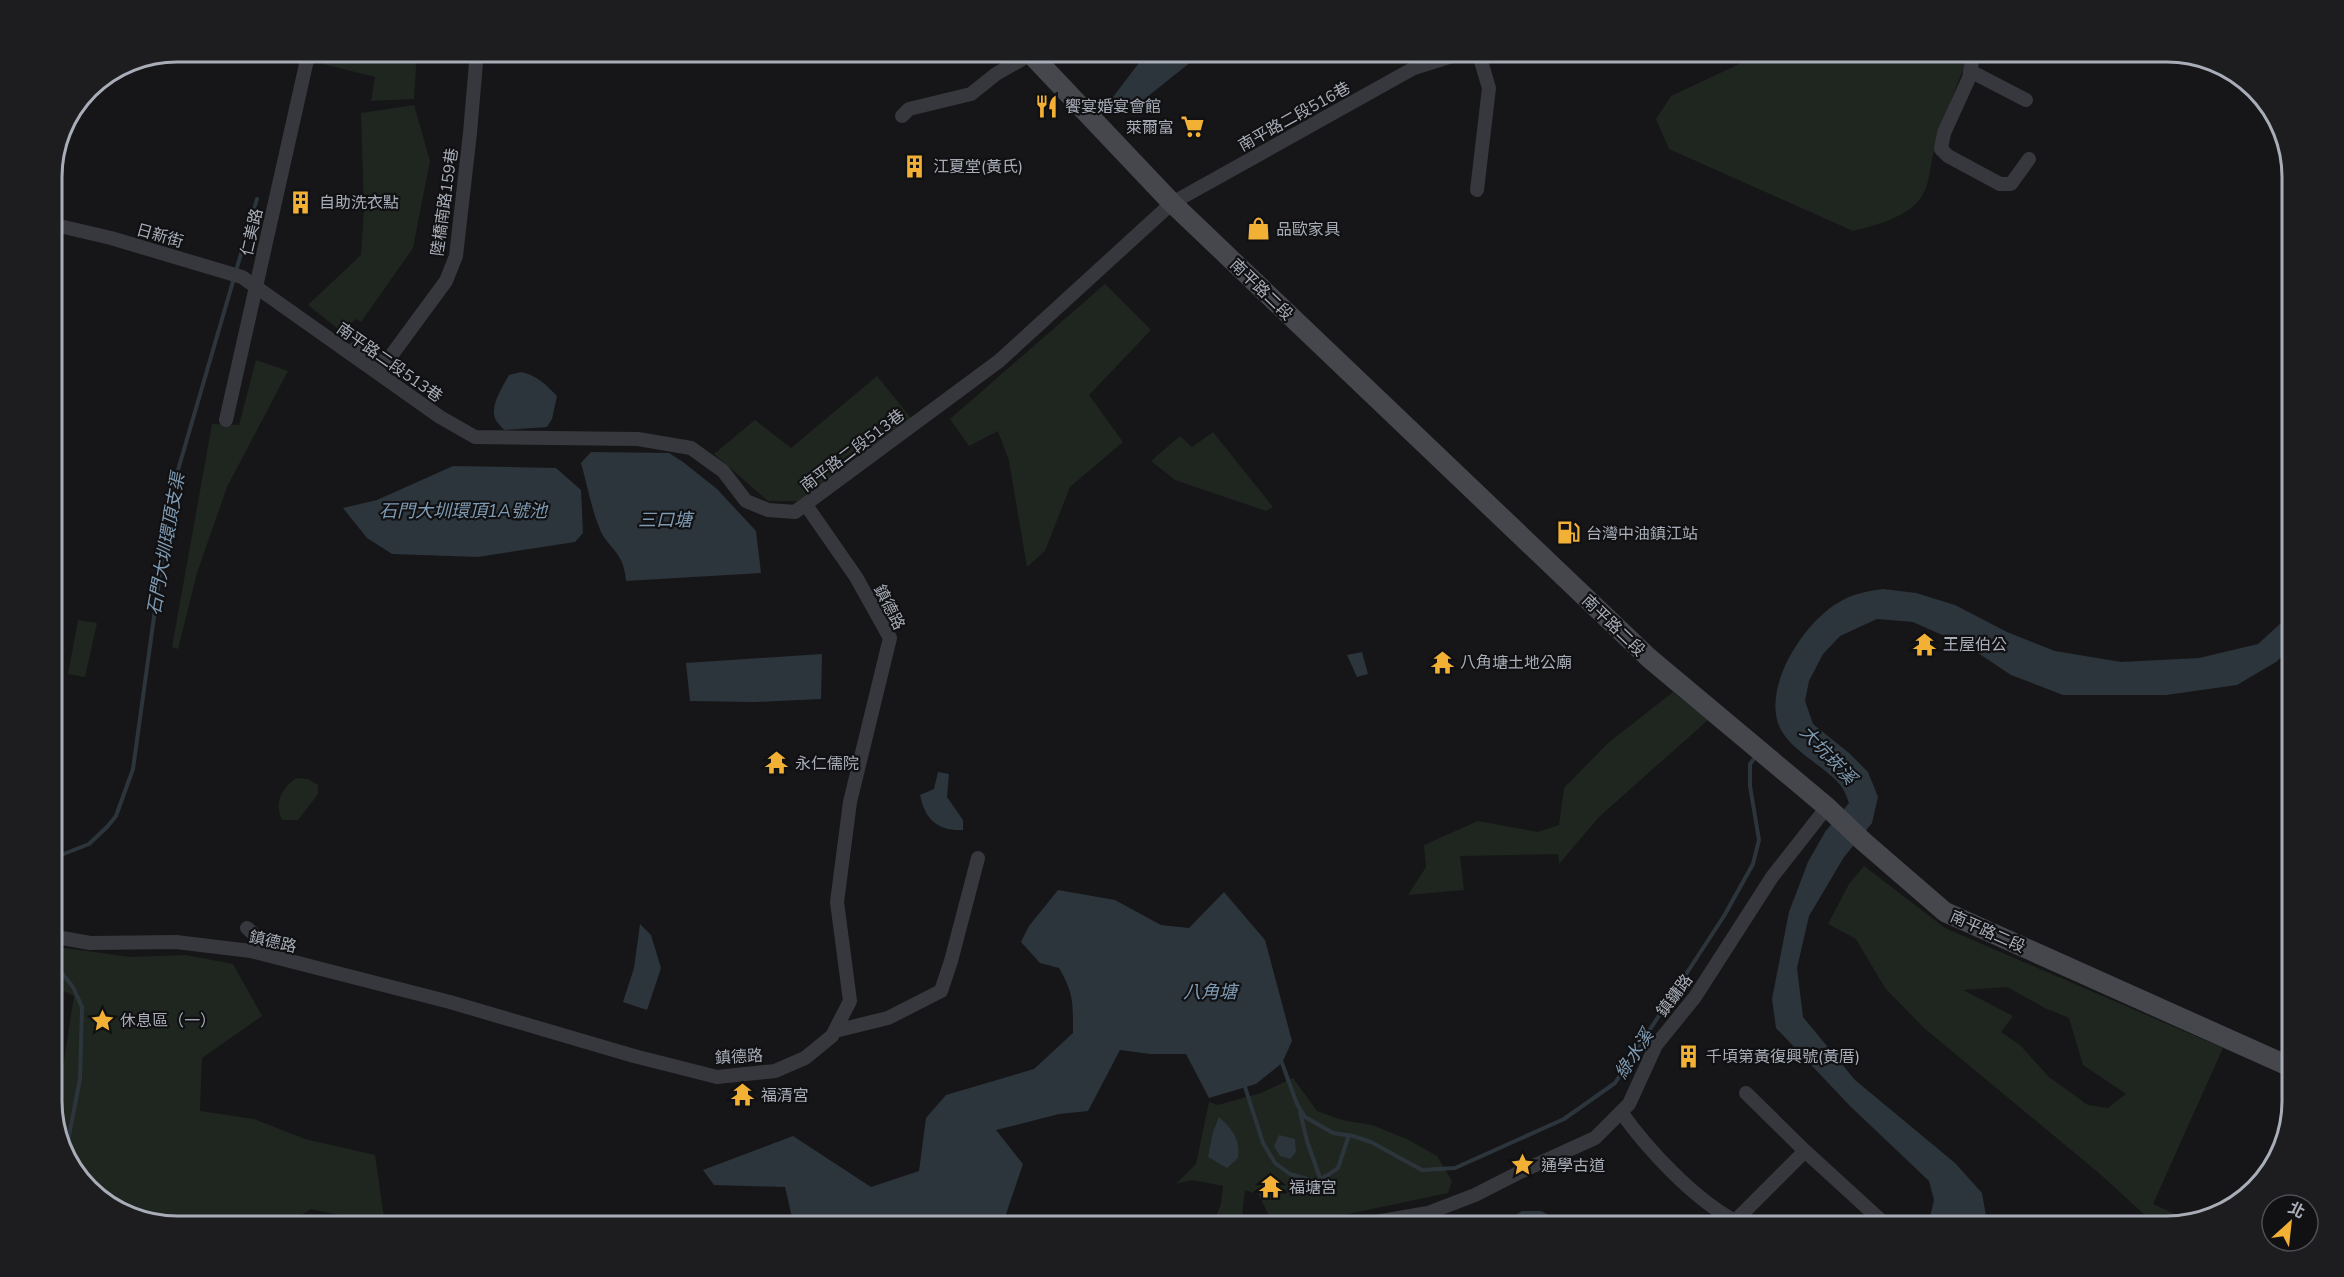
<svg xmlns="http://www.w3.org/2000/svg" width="2344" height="1277" viewBox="0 0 2344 1277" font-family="'Nunito Sans','Noto Sans TC',sans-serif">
	<rect width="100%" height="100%" fill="#161618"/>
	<g fill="#1e261f" fill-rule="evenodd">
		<polygon points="326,51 417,51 414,99 371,101 375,77 323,64"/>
		<path d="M1767 51H1968V58C1956 87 1944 116 1935 146 1930 162 1931 185 1920 199 1905 218 1876 225 1853 231L1669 149 1656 119 1671 96Z"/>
		<polygon points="414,105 430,161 413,248 361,322 356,319 342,332 308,305 361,255 364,210 361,113"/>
		<polygon points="1105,284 1151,330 1089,395 1123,442 1070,487 1045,551 1027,567 1009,461 998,431 969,446 950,419"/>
		<polygon points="256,360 288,371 227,487 197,573 178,649 172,647 212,424 239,425"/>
		<polygon points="877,376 911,418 798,501 768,501 714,454 755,420 791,448"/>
		<polygon points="1213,432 1273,507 1266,511 1175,480 1151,461 1180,436 1192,447"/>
		<polygon points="78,620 97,623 85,677 68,674"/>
		<polygon points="1673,692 1708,720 1599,817 1559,864 1558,854 1460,856 1464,890 1408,895 1426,867 1424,845 1478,821 1538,832 1559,825 1564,788 1607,744"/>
		<path d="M296 778 308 779 318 785V794L298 820H282C274 802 281 790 296 778Z"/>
		<path d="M1864 866 1945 928 2223 1048 2153 1204 2188 1220 2167 1226H2157L2100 1174 1924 1028 1885 988 1856 939 1828 924 1849 884ZM2007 987 2045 1008 2069 1018 2083 1065 2126 1094 2108 1108 2088 1105 2049 1077 2020 1045 2001 1032 2013 1016 1963 990Z"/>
		<polygon points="51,946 130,957 186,955 233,964 262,1016 202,1058 200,1111 254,1119 305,1139 375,1155 385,1225 311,1209 284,1226 177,1226 121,1213 72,1170 55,1119 74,996 64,991 51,990"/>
		<polygon points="1293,1078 1317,1111 1342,1120 1372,1125 1409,1140 1437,1156 1452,1181 1448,1193 1310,1222 1270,1218 1259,1195 1245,1190 1241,1226 1212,1226 1221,1204 1223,1186 1192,1180 1176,1184 1196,1164 1209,1102 1218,1105 1261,1093"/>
	</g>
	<g fill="#2c353c">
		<polygon points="1148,51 1173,51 1192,61 1127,113 1110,101"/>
		<path d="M521 372C537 375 546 385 557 396L552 419 547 427 504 430C502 427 496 422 495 418 490 405 503 386 509 375Z"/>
		<path d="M591 452 669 453 683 462 717 489 756 531 761 573 626 581C624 550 607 549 599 527 591 507 587 484 581 463Z"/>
		<polygon points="453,466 556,468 581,490 583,533 575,542 478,557 392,554 367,538 343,508 377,500"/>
		<path d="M1883 589 1916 593 1955 605 2007 632 2055 651 2121 662 2199 658 2258 644 2293 612V646L2276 662 2237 685 2166 695H2063L2011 675 1969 647 1913 622 1877 619 1840 636 1823 654 1809 681 1805 701 1813 724 1849 753 1868 772 1878 797 1872 823 1844 857 1809 916 1797 968 1803 1017 1855 1080 1955 1163 1982 1193 1986 1216 1982 1226H1928L1934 1200 1929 1181 1850 1106 1776 1028 1772 999 1789 912 1808 862 1825 832 1849 803C1847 798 1845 791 1841 786 1826 767 1793 752 1781 730 1759 689 1806 618 1843 600 1856 593 1869 591 1883 589Z"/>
		<polygon points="1362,652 1368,674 1357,677 1347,655"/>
		<polygon points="822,654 821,699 755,702 690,701 686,663"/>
		<path d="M938 772 949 774 947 797 963 820V830C938 831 925 820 920 795L934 789Z"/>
		<path d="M1058 890 1115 900 1161 925 1189 928 1224 892 1265 940 1292 1041 1282 1063 1256 1084 1209 1098 1186 1054H1150L1120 1050 1088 1111 1059 1114 996 1130 1023 1164 1002 1226H794L785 1187 714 1185 703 1170 793 1136 871 1187 919 1171 926 1118 946 1095 1034 1069 1073 1033C1073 1004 1074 993 1059 968L1040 963 1021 942 1029 926Z"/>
		<polygon points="640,924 651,935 661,968 647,1010 623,1002 634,968"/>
		<path d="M1219 1117C1233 1130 1240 1139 1238 1158L1227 1168 1208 1157 1213 1132Z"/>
		<polygon points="1279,1135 1295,1139 1296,1152 1290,1159 1280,1156 1274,1146"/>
		<polygon points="1522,1211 1541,1211 1553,1217 1580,1217 1607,1226 1499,1226"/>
	</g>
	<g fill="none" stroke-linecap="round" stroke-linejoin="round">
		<g stroke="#2c353c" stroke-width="4">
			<polyline points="236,271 257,199"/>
			<polyline points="51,859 89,844 107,827 116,816 133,769 171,494 234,278"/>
			<polyline points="51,968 61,972 73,987 82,1007 80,1079 66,1151"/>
			<polyline points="1282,1063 1297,1104 1305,1117 1333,1133 1353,1136 1371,1142 1422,1170 1455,1168 1564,1119 1615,1083 1724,916 1753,864 1759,840 1750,786 1750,764 1753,760"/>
			<polyline points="1245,1087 1263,1143 1275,1163 1290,1174 1314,1181 1328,1175 1338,1168 1349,1135"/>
			<polyline points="1300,1112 1307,1141 1320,1178"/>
		</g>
		<g stroke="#37383d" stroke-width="14">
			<polyline points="1974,51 1969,78 1944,133 1941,149 1948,156 2000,184 2011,184 2029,159"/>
			<polyline points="1970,71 2026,100"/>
			<polyline points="902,116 909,109 971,94 996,74 1031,54"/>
			<polyline points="1477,190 1489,88 1478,51"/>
			<polyline points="51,224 111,238 242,277 440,417 475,437 638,439 691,448 723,471 746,501 768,510 795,512 999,361 1172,203 1414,68 1468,51"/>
			<polyline points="355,349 385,364 446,281 456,256 470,133 477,51"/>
			<polyline points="226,420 309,51"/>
			<polyline points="247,928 255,935 255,952"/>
			<polyline points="51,936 90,943 176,942 251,951 450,1002 634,1056 717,1077 775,1071 805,1058 832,1036 850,1001 837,902 850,802 890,638 856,577 806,505"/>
			<polyline points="835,1031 888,1018 941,991 951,961 978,858"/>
			<path d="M1621 1112C1648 1150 1694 1199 1735 1221L1805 1151 1746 1093"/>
			<polyline points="1805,1151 1887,1226"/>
			<polyline points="1352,1226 1428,1213 1475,1195 1522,1171 1595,1138 1629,1104 1656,1045 1695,997 1772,877 1827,807"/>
		</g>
		<polyline stroke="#45474d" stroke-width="20" points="1028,51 1172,203 1649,658 1827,807 1864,842 1945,912 2293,1068"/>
	</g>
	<defs>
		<symbol id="restaurant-bare" viewBox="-9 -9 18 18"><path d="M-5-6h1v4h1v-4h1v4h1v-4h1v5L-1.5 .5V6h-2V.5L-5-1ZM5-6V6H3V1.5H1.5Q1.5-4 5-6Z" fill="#f2b134" stroke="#111113" stroke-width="2.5" paint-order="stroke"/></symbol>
		<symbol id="supermarket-bare" viewBox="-9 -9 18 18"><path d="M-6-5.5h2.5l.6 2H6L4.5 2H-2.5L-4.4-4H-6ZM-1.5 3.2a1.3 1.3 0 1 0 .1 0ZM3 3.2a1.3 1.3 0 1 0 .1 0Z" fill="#f2b134" stroke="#111113" stroke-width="2.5" paint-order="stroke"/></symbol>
		<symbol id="building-bare" viewBox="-9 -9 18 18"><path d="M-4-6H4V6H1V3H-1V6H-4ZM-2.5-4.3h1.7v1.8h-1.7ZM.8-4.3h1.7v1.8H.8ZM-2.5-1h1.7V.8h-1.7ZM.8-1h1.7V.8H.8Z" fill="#f2b134" stroke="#111113" stroke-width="2.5" paint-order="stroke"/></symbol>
		<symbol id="shop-bare" viewBox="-9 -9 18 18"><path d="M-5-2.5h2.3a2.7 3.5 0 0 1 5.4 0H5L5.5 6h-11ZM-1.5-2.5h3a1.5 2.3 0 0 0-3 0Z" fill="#f2b134" stroke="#111113" stroke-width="2.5" paint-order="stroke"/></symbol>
		<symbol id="fuel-bare" viewBox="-9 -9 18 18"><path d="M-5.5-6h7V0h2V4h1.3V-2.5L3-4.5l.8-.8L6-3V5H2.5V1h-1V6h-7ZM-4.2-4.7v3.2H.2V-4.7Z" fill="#f2b134" stroke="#111113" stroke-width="2.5" paint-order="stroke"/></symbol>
		<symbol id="temple-bare" viewBox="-9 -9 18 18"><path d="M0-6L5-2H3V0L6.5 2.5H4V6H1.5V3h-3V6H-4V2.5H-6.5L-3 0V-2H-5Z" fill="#f2b134" stroke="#111113" stroke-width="2.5" paint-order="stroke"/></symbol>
		<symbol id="sight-bare" viewBox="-9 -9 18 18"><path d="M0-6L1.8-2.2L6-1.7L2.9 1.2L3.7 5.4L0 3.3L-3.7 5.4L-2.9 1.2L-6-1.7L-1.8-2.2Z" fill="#f2b134" stroke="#111113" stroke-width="2.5" paint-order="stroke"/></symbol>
	</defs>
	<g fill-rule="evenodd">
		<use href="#restaurant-bare" x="1030" y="90" width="33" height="33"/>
		<use href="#supermarket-bare" x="1176" y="110" width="33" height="33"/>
		<use href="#building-bare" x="898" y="150" width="33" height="33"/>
		<use href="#building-bare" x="284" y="186" width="33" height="33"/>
		<use href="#shop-bare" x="1242" y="212" width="33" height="33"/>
		<use href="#fuel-bare" x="1552" y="516" width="33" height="33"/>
		<use href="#temple-bare" x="1908" y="628" width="33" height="33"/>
		<use href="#temple-bare" x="1426" y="646" width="33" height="33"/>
		<use href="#temple-bare" x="760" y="746" width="33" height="33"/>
		<use href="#sight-bare" x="86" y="1004" width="33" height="33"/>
		<use href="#building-bare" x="1672" y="1040" width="33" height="33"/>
		<use href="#temple-bare" x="726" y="1078" width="33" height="33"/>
		<use href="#sight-bare" x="1506" y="1148" width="33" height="33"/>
		<use href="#temple-bare" x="1254" y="1170" width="33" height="33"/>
	</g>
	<g text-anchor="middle" stroke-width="4.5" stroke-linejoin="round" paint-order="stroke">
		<g font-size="16" fill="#a8adb8" stroke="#111113" text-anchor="start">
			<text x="1065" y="112">饗宴婚宴會館</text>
			<text x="1174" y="133" text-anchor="end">萊爾富</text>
			<text x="933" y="172">江夏堂(黃氏)</text>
			<text x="319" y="208">自助洗衣點</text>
			<text x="1276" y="235">品歐家具</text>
			<text x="1586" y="539">台灣中油鎮江站</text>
			<text x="1943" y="650">王屋伯公</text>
			<text x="1460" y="668">八角塘土地公廟</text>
			<text x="795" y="769">永仁儒院</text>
			<text x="120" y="1026">休息區（一）</text>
			<text x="1706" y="1062">千頃第黃復興號(黃厝)</text>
			<text x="761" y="1101">福清宮</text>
			<text x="1541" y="1171">通學古道</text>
			<text x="1289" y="1193">福塘宮</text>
		</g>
		<g font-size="16" fill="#a8adb8" stroke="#111113">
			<text transform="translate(1294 116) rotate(-29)" y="6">南平路二段516巷</text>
			<text transform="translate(444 202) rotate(-82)" y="6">陸橋南路159巷</text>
			<text transform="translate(251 232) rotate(-77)" y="6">仁美路</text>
			<text transform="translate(160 235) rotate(16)" y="6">日新街</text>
			<text transform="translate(1262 289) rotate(44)" y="6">南平路二段</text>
			<text transform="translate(390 362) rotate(35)" y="6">南平路二段513巷</text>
			<text transform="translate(852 450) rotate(-37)" y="6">南平路二段513巷</text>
			<text transform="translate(890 607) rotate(63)" y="6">鎮德路</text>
			<text transform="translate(1614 625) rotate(44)" y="6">南平路二段</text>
			<text transform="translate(1988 931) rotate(24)" y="6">南平路二段</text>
			<text transform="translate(273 941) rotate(13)" y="6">鎮德路</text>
			<text transform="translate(1674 995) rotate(-53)" y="6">鎮鏞路</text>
			<text transform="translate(739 1056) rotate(-3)" y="6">鎮德路</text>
		</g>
		<g font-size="18" font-style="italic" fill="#7f9bb3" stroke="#111113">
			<text x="463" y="517">石門大圳環頂1A號池</text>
			<text x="665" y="526">三口塘</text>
			<text transform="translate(166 544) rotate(-80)" y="6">石門大圳環頂支渠</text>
			<text transform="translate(1828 755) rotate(47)" y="6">大坑崁溪</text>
			<text x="1210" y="998">八角塘</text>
			<text transform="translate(1634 1054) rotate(-57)" y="6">綠水溪</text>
		</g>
	</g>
	<path d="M0 0H2344V1277H0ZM177 62H2167A115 115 0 0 1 2282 177V1101A115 115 0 0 1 2167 1216H177A115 115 0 0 1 62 1101V177A115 115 0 0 1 177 62Z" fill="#1d1d20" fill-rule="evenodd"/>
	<path fill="none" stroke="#a8adb8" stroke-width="3" d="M177 62H2167A115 115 0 0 1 2282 177V1101A115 115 0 0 1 2167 1216H177A115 115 0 0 1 62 1101V177A115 115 0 0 1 177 62Z"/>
	<g transform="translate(2290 1223) rotate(27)"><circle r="28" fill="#111113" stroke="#4d4f55" stroke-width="1.5"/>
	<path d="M0-4.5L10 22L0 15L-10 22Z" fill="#f2b134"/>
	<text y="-9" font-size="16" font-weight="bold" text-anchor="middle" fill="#a8adb8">北</text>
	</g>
</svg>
